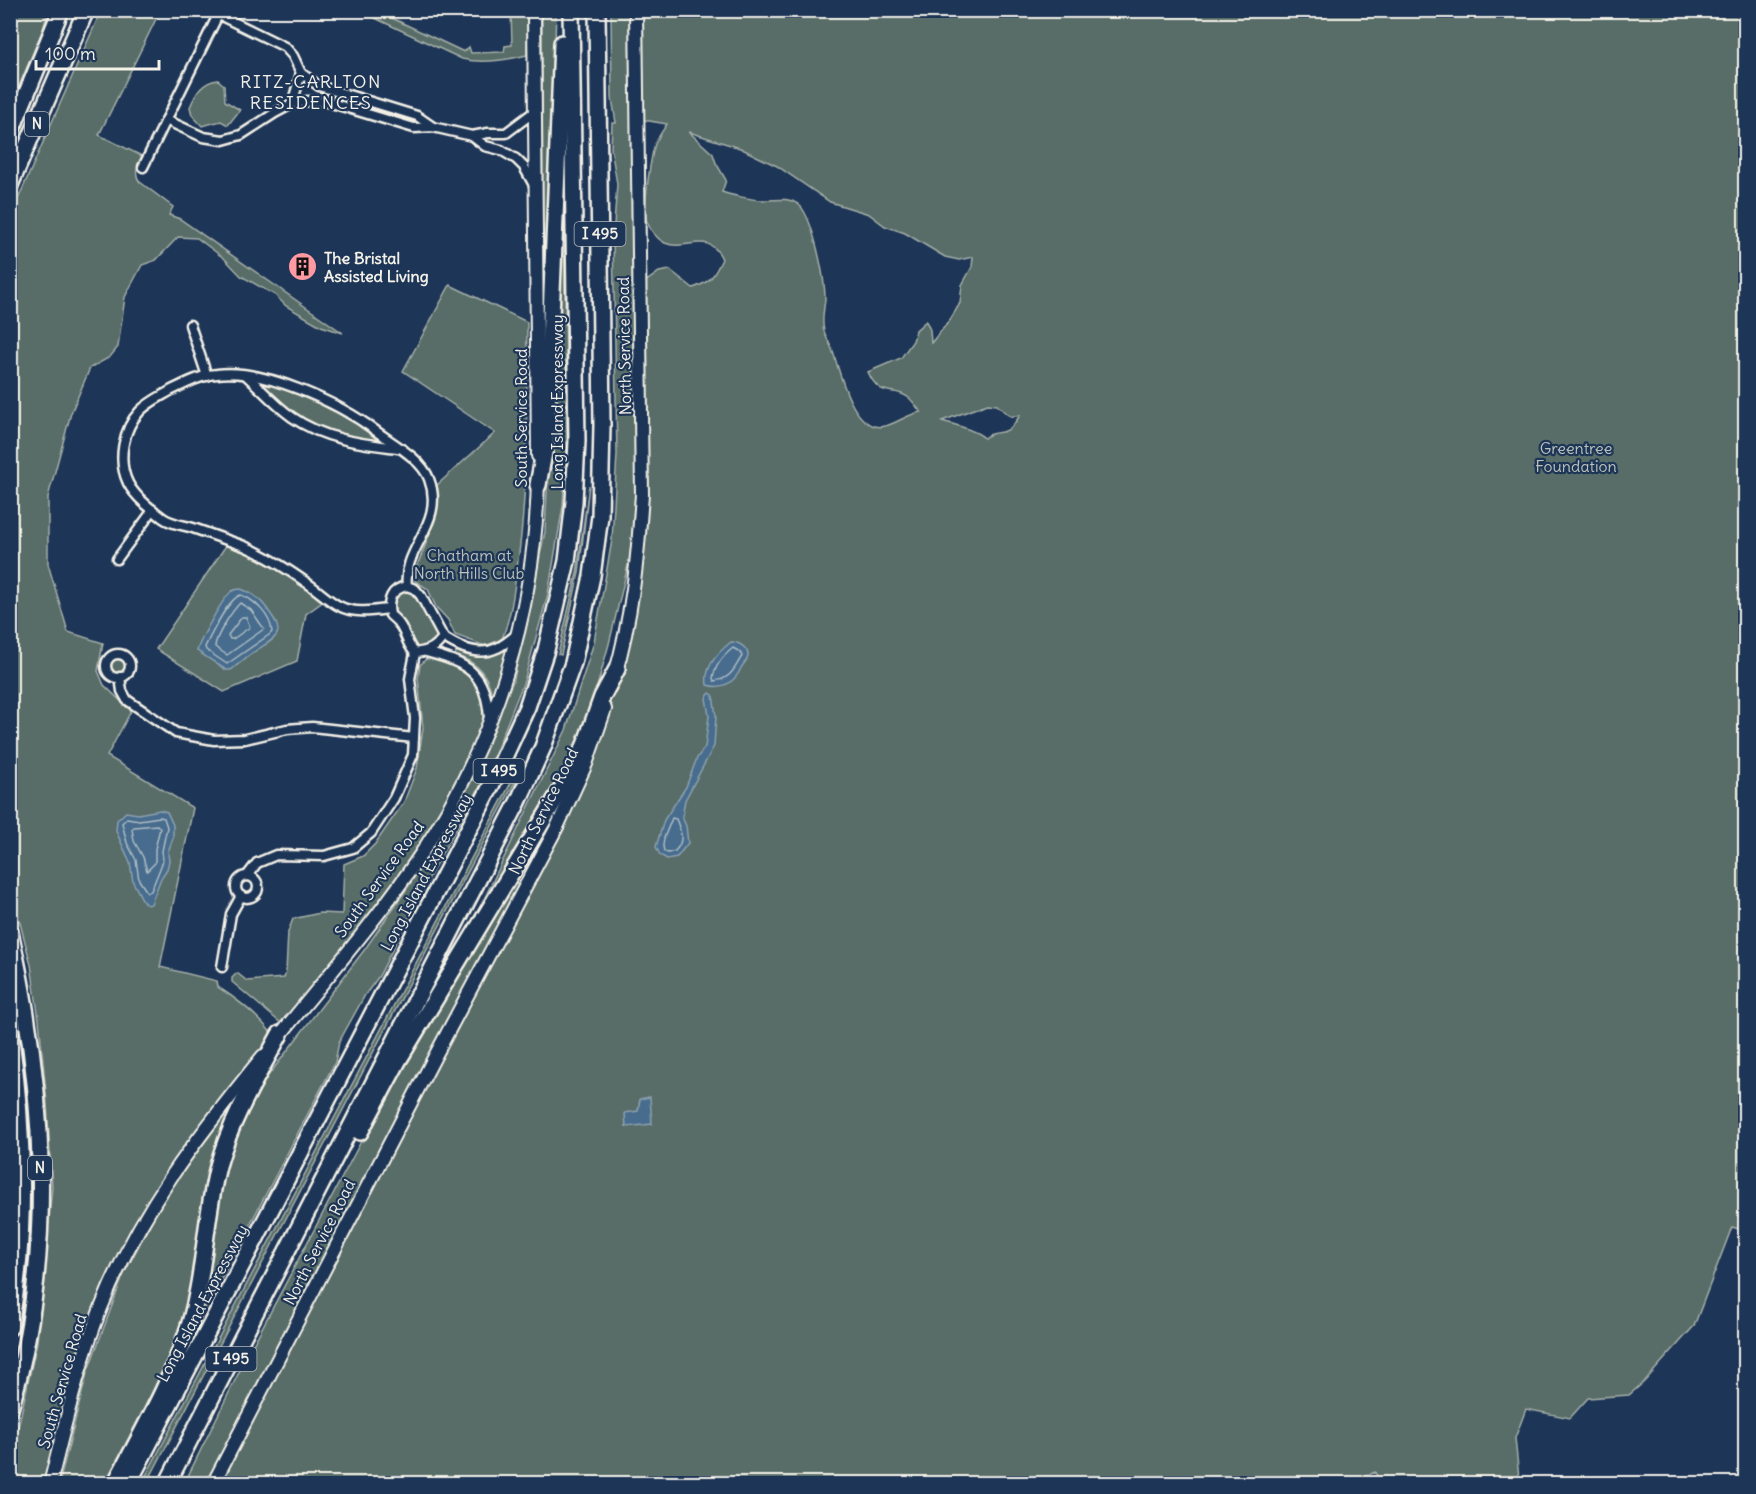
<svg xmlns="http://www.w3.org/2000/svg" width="1756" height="1494" viewBox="0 0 1756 1494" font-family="Delius,sans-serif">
	<rect width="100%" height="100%" fill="#1d3557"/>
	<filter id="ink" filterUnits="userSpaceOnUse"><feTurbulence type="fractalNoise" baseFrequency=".0167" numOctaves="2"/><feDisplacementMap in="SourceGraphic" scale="12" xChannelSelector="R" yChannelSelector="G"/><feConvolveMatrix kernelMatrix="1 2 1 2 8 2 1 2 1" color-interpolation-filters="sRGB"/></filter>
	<g filter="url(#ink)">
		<g fill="#586d68" stroke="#a6afa8" stroke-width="1.5" fill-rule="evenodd">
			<polygon points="10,11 48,11 43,29 11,105"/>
			<path d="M101 11H160L99 135 142 156C138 166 133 173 140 182L173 207 169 215 180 219 343 333 321 326 286 306 275 295 241 276 225 259 197 238 178 237 156 260 142 265 125 297 118 347 110 357 90 368 71 413 48 497V564L68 632 103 643 98 671 104 685 131 711 107 756 193 808 160 967 217 981 218 987C238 1000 258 1015 272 1034L271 1038 184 1148 140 1213 106 1285 46 1483 11 1484V1450L19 1423 37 1342 52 1187 47 1103 39 1020 31 965 10 885 11 215Z"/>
			<path d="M360 11H377L464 52 469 47 471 53 504 52 505 46 512 45 511 11H527V55C507 60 483 64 462 59Z"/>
			<polygon points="542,11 556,11 546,309 543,315"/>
			<polygon points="611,11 631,11 637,472 630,557 609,644 582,740 453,963 566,730 594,642 612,540 617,454 613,238 617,184 611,148 612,123 616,123 612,98"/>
			<path d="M636 11H1745V1231L1732 1227 1694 1326 1644 1382 1629 1395 1588 1398 1570 1418 1526 1409 1515 1438 1519 1478 1517 1483H1380L1375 1472 1349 1484H213L523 890 607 704 637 550 644 283 659 272 670 270 693 288C711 282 714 276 722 259 709 229 686 252 665 243 657 239 650 230 647 222 642 211 651 156 655 144 658 137 663 130 667 124L638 119ZM689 132 740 148 777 166 830 202 869 214 885 226 905 233 945 257 959 260 973 257 972 267 962 285 960 303 950 320 931 343 930 330 926 321 916 330 913 341 901 358 868 372C881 401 894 385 909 398 914 402 917 408 921 412 905 414 890 430 874 426 850 419 840 372 833 352 831 345 826 338 824 331 821 320 824 310 825 299 825 280 813 215 798 204 786 196 775 201 762 200 754 200 730 195 722 192L726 180 716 163 713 154ZM988 404 997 405C1008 413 1006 419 1020 415 1004 442 1000 426 984 438 978 431 953 424 942 421 957 416 972 409 988 404Z"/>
			<path d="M218 80 224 85 225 101 240 110 228 125 221 121 202 126 192 115 190 107C196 93 202 82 218 80Z"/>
			<polygon points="561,206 564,233 567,436 563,506 548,594 524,681 486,776 436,864 379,976 365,995 339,1042 335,1062 212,1297 193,1328 222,1177 238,1128 255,1093 365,949 408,887 459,805 514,679 545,532"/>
			<path d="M450 285 527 322C526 404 529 486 517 568 514 592 511 616 502 639L485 646 455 635 448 620 436 607 428 589 415 581 414 574C424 546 441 516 437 485L495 433 403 371Z"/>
			<polygon points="247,376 320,398 399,448 356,443 297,421"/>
			<polygon points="589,485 579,573 561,655 558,654 577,573"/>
			<polygon points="229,541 247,548 328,598 306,614 297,661 224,692 156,649"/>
			<polygon points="398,588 415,589 440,628 436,647 415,653 390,615"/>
			<path d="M513 642 493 703C491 678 479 662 455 655L457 650C481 657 493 662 513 642Z"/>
			<circle cx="118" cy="666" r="12"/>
			<path d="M436 657C458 663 481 675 485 700 487 715 479 729 474 743 433 848 351 937 282 1024L232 982V978L237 973 247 981 284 978 286 972 288 932 293 919 320 913 342 914 344 864 363 856 375 844 404 802 417 768 423 728 418 678 420 665 426 659Z"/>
			<path d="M523 760 514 784C393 1018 269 1250 147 1483H142Z"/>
			<polygon points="540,839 542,842 490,939 356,1201 206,1483 184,1484 246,1358 374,1117 404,1063"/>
			<polygon points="10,1086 16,1186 10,1286"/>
			<polygon points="238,1103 214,1158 199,1225 193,1286 178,1342 159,1386 108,1483 59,1484 87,1373 123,1276 166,1194 223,1117"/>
		</g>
		<g fill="#466c8d" stroke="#8ca1b1" stroke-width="1.5">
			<path d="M241 589C255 594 262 601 270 613 288 637 272 639 254 652 246 657 239 664 231 670H226L197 651C200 640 223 597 232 591 234 590 239 589 241 589Z"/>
			<path d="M731 642C738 642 748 647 748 656 748 660 743 664 741 668 735 682 723 690 707 685 704 667 717 653 731 642Z"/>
			<polygon points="710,693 713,695 716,716 714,746 685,800 682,817 686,826 688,843 677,857 667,859 660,855 656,847 664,820 686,787 697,758 705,747 709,716 706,698"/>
			<polygon points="160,810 167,812 173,825 173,838 168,852 169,861 167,869 161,878 151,904 148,905 144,903 133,882 130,862 116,831 117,820 126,812 138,814"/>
			<polygon points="650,1097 652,1124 626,1127 625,1113 638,1111 640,1099"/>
		</g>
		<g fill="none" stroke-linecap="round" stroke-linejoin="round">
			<g stroke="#aebcc4" stroke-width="1.5">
				<path d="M241 595C255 600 271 616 272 632L269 635 227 664 206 650 205 647C211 635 228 598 241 595Z"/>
				<path d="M240 603 251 610 264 629 227 655 215 647C215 637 232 611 240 603Z"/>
				<polygon points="242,617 246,617 250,627 233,639 230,639 228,635"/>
				<path d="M733 648 740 652 742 656C734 669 731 679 714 681L713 678C715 665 723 656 733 648Z"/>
				<polygon points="160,817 164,818 167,827 162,851 163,861 151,891 147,892 139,880 136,860 127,843 122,823 127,818 139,820"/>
				<path d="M672 818 676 819C681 831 685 841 675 851L668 853 664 851 663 846 664 838Z"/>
				<polygon points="157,825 160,828 155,849 155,863 147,871 143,857 134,841 132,829 134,827"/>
			</g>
			<defs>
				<g id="minor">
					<polyline points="209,10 285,47 293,56 301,73 319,86 417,116 433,127"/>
					<polyline points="292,104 301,73"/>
					<polyline points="166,120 203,137 223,140 241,135 275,113 292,104 308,101 328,102 414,128 433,127 472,136 485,146 501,150 516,159 524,167 534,185"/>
					<polyline points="472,136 488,133 506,133 534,112"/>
					<polyline points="143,167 218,15"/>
					<polyline points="190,325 207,376"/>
					<path d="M247 376C262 390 275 405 292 417 323 439 362 444 398 448"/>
					<polyline points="117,559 153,510"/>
					<path d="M407 586 415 589 421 596 443 637C436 648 429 651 415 653 402 639 409 630 390 615 387 600 391 589 407 586Z"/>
					<path d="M388 609C373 611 354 614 339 606 329 601 320 592 310 585 289 570 268 556 244 546 227 540 210 534 193 528 183 525 171 524 163 518 151 509 135 497 128 483 117 460 123 429 140 411 149 402 160 397 170 391 184 384 201 375 217 374 264 368 339 403 376 431 393 444 421 458 429 479 446 523 402 548 407 586"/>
					<path d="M443 637C458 647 479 657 497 648 504 645 511 639 517 634"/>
					<path d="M426 652C467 663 486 672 489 718"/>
					<circle cx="118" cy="666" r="12"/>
					<polyline points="120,677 122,691 127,700 176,733 214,740 245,739 287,729 312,727 414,738"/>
					<circle cx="247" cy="887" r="11"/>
					<polyline points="247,876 257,863 276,855 324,856 353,848 371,833 394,798 413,755 415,718 410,679 415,653"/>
					<polyline points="222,967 231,914 241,896"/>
				</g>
				<g id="secondary">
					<polyline points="534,10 538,456"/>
					<path d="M614 678C632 619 638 556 642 494L636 10"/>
					<path d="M276 1040C325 979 378 919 421 854 495 742 536 610 538 477"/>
					<path d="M50 1484C65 1425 78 1365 101 1308 140 1210 197 1137 263 1056"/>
					<polyline points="213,1484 434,1058 558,825 586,764 605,709"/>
				</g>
				<g id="motorway">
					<polyline points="10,134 61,10"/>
					<polyline points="10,185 86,10"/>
					<polyline points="538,485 546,442 562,43"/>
					<path d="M10 932C45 1086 56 1256 10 1409"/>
					<path d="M10 1032C24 1130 27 1229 10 1327"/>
					<polyline points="360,1132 398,1061 572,772 585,745 602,697 617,669"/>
					<path d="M115 1484C142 1432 173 1379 190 1323 205 1272 205 1217 218 1166 231 1119 257 1077 280 1034"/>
					<polyline points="128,1484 490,788 527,707 546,650 567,561 574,502 577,441 571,10"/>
					<polyline points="167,1484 518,802 543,747 573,663 592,576 600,516 602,425 597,10"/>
				</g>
			</defs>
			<use href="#minor" stroke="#f4f1e8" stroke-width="13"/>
			<use href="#secondary" stroke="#f4f1e8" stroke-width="16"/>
			<use href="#motorway" stroke="#f4f1e8" stroke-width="20"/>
			<use href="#minor" stroke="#1d3557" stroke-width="8"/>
			<use href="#secondary" stroke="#1d3557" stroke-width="12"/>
			<use href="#motorway" stroke="#1d3557" stroke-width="15"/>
		</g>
	</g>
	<defs>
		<symbol id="building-disc" viewBox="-11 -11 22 22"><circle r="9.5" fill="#ff9aa2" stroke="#1d3557"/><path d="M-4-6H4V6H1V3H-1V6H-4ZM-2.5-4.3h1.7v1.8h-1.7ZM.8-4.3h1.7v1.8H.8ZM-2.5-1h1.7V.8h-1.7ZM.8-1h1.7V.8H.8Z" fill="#111"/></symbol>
	</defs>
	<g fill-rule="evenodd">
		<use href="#building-disc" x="286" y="250" width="33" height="33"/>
	</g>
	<g text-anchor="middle" stroke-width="4.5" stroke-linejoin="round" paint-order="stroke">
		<g fill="#1d3557" stroke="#b4b9bc" stroke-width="1.5">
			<rect x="25" y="112" width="24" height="24" rx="4.5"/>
			<rect x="574.5" y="222" width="51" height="24" rx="4.5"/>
			<rect x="473.5" y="759" width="51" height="24" rx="4.5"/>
			<rect x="28" y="1156" width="24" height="24" rx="4.5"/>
			<rect x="205.5" y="1347" width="51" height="24" rx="4.5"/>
		</g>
		<g font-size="15" font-weight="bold" fill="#f4f1e8">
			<text x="37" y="129">N</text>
			<text x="600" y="239">I 495</text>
			<text x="499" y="776">I 495</text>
			<text x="40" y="1173">N</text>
			<text x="231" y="1364">I 495</text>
		</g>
		<g font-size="16" font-weight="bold" fill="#f4f1e8" stroke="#1d3557" text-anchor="start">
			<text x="324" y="264">The Bristal<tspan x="324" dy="18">Assisted Living</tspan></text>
		</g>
		<g font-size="16" fill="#f4f1e8" stroke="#1d3557">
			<text transform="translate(624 346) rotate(-91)" y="6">North Service Road</text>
			<text transform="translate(557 402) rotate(-90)" y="6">Long Island Expressway</text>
			<text transform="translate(521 418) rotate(-90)" y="6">South Service Road</text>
			<text transform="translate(543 811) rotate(-64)" y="6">North Service Road</text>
			<text transform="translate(426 872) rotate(-62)" y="6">Long Island Expressway</text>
			<text transform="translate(379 879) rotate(-54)" y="6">South Service Road</text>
			<text transform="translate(319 1242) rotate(-63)" y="6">North Service Road</text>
			<text transform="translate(202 1303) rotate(-62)" y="6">Long Island Expressway</text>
			<text transform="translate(62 1381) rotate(-74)" y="6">South Service Road</text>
		</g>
		<g font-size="16" fill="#bdc3bb" stroke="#1d3557">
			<text x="1576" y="454">Greentree<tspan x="1576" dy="18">Foundation</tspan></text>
			<text x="469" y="561">Chatham at<tspan x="469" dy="18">North Hills Club</tspan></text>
		</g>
		<g font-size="18" letter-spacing="1.5" fill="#f4f1e8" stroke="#1d3557">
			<text x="311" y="88">RITZ-CARLTON<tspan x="311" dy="21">RESIDENCES</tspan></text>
		</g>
	</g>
	<rect width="1756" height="1494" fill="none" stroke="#1d3557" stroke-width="36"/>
	<rect x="18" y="18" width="1720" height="1458" fill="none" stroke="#f4f1e8" stroke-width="2" filter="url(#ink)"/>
	<path d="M36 60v9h123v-9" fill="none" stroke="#f4f1e8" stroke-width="3"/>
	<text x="45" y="60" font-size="18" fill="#f4f1e8" stroke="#1d3557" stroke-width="4.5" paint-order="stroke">100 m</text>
</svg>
